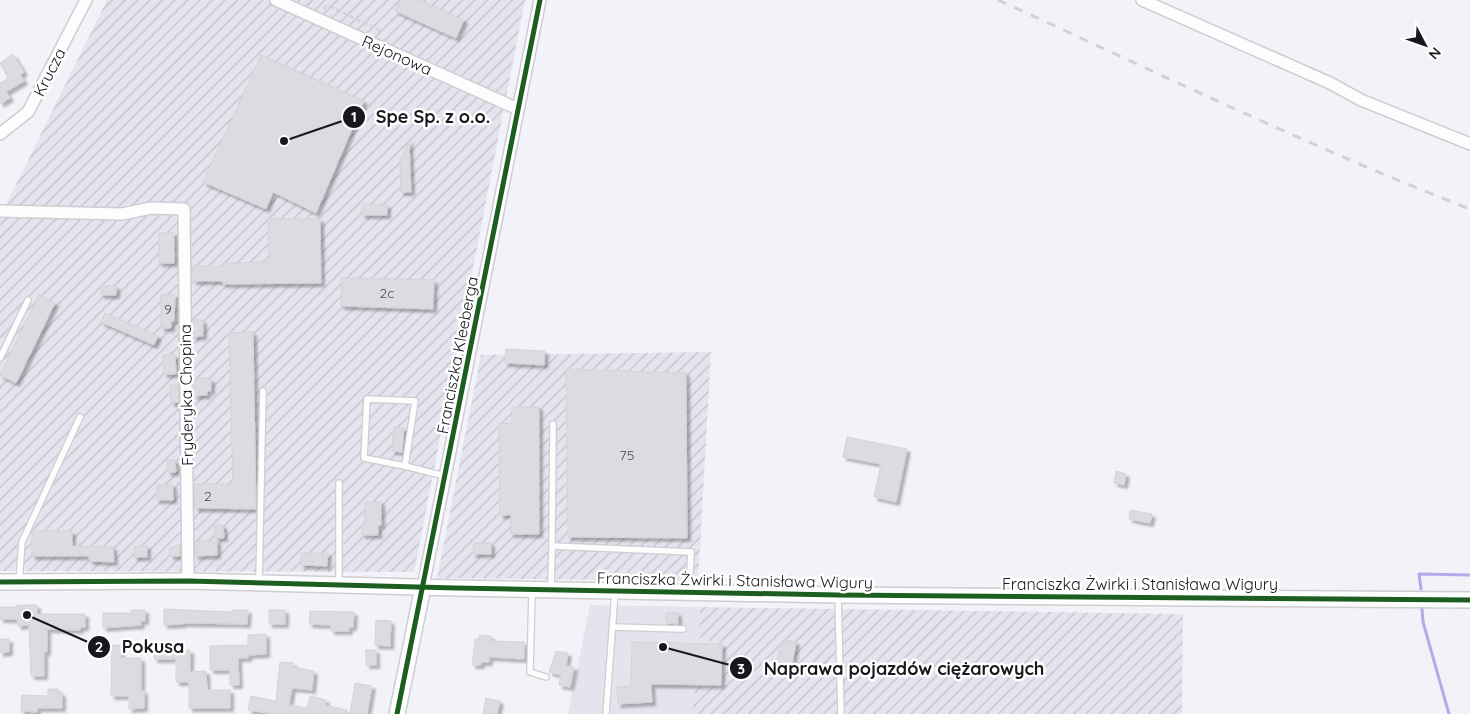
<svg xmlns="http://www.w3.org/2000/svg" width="1470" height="714" viewBox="0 0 1470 714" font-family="Quicksand,sans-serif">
	<defs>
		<pattern id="industrial-furrows" width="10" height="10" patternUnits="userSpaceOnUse" patternTransform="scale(1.25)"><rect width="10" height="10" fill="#e4e3ee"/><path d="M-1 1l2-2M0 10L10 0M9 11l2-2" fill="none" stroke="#c3c2cc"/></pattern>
		<filter id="shadow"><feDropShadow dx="3.5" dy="3.5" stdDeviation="1" flood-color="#0004"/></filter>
	</defs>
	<rect width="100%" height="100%" fill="#f3f2f8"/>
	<polygon fill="#e4e3ee" points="590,605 700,607 700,639 722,644 721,685 695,687 692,714 568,714"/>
	<g fill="url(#industrial-furrows)">
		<polygon points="107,0 525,0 414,572 0,571 0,217"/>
		<polygon points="711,352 698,581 437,578 481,355"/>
		<polygon points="700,607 1183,614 1182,714 692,714 695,687 721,685 722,644 700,639"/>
	</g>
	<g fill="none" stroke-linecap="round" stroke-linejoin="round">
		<g stroke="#b3abe9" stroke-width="3">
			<polyline points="1421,589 1419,574 1470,575"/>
			<polyline points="1422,609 1423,622 1449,714"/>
		</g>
	</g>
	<g fill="#dcdbe0" stroke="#d4d3d8" filter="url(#shadow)">
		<polygon points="400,0 420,0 464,20 456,38 395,11"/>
		<polygon points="13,54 24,72 20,75 24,81 6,92 10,98 0,104 0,82 1,83 8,78 0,63"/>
		<polygon points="261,55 364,101 316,213 273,192 266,209 203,182"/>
		<polygon points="409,140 411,192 401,192 400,161"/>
		<polygon points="363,204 387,205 387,215 362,215"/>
		<polygon points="268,219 320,219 321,283 223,284 223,281 193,281 193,266 223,266 223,263 269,262"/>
		<rect x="159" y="233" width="15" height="30"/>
		<polygon points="342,278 434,280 433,309 341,306"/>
		<rect x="101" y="286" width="15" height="9"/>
		<polygon points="39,295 55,303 16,383 0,375"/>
		<polygon points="161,295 175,295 174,321 171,321 171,328 161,328"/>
		<polygon points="105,313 158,336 154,345 101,322"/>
		<polygon points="193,320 203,320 203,336 193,337"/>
		<polygon points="253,332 256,509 195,508 194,484 233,484 229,333"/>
		<polygon points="506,349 545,351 544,365 505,363"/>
		<polygon points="163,355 175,355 176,374 164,374"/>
		<polygon points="566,369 686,373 687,538 568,537"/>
		<polygon points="195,378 207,378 207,379 211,379 211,391 207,391 207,395 194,396"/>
		<polygon points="178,384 179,402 171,403 170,385"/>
		<polygon points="512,407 539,407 539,534 511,534 511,515 500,515 499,423 512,424"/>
		<polygon points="394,427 404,428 402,452 392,451"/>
		<polygon points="847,437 907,449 896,502 874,497 881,464 843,457"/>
		<polygon points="167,460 175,460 176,472 168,472"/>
		<polygon points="1116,471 1126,474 1124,485 1114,483"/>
		<rect x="157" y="485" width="16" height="15"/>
		<polygon points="365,502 381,502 381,525 378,525 378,535 362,535 362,524 365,524"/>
		<polygon points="1130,510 1152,514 1150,523 1129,519"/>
		<polygon points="214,525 223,525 224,538 215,538"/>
		<polygon points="32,531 72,531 72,546 113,547 114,562 90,561 88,556 32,556"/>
		<polygon points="198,541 217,541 217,555 195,556 195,546 198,546"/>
		<polygon points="474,543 491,543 491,554 473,554"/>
		<rect x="134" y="546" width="13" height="11"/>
		<polygon points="180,546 180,556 170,556 170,547"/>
		<polygon points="301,553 328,553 327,566 301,565"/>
		<polygon points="17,605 37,605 37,614 85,614 85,627 80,627 80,630 47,629 47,652 44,652 44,676 31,676 29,625 18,626 17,619 0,619 0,607 17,607"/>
		<polygon points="164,609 232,612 232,610 248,610 247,624 183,623 183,624 164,625"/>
		<polygon points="131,610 145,610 145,621 140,621 141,625 103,628 103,613 131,613"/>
		<rect x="269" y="610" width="16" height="14"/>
		<polygon points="310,611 354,612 353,627 349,627 349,631 331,631 331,625 309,624"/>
		<polygon points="666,613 678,613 678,624 666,623"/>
		<polygon points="376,620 391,621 390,646 375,645"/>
		<polygon points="266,634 266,654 248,655 248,658 238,658 239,685 230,685 230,670 210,670 210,646 248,645 248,635"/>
		<polygon points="479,635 491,636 490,641 524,642 524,659 489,657 489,662 481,662 481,665 472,665 475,639 479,639"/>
		<polygon points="0,639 9,639 9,652 0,653"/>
		<polygon points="785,640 796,642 792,665 777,662 780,644 784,644"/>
		<polygon points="632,642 722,644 721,685 651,684 652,702 618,704 617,687 631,686"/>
		<polygon points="112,645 121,645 121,658 141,658 141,691 144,691 144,708 129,709 129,696 111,696"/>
		<polygon points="154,650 190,650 190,672 206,671 207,690 230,690 230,708 189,708 189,682 176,682 176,659 154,659"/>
		<rect x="366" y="650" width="10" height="15"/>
		<polygon points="556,651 568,653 566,666 574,667 570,687 559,685 561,675 549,672"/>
		<polygon points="280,662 293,663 292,667 314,671 312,690 292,688 289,705 307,708 310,696 326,700 325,705 347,710 347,714 275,714 248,710 251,696 276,701"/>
		<polygon points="355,683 372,686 367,714 350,714"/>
		<polygon points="48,689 58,689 58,693 62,693 62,708 37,708 37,712 21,711 22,695 48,696"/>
		<polygon points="486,698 500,701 497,714 483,714"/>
	</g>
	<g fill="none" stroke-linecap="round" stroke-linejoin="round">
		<defs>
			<g id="service">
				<polyline points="0,358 28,300"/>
				<polyline points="405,466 364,458 367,399 415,401 405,466 445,476"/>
				<polyline points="552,546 553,424"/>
				<polyline points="259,581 263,391"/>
				<polyline points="19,582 22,542 80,417"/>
				<polyline points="339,583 339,483"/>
				<polyline points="551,588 552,546 691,552 689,592"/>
				<polyline points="532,591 530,672 546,677"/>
				<polyline points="838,596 841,714"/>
				<polyline points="613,627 683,629"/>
				<polyline points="606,714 615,592"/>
			</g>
			<g id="minor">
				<polyline points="276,0 518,109"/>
				<polyline points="1142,0 1330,83 1361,100 1470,144"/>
				<polyline points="0,134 28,112 86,0"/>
				<polyline points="0,211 122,214 151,208 184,209 188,581"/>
				<polyline points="423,587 540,0"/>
			</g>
			<g id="tertiary">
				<polyline points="0,582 188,581 456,588 838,595 1470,600"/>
				<polyline points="397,714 423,587"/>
			</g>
		</defs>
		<use href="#service" stroke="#cecdd2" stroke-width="8"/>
		<use href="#minor" stroke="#cecdd2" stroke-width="14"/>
		<use href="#tertiary" stroke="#cecdd2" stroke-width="18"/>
		<polyline stroke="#d2d2d3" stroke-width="2" stroke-dasharray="5 2.5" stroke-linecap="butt" points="324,9 327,5 379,30 378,33"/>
		<use href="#service" stroke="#fdfdfe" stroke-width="5.5"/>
		<use href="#minor" stroke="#fdfdfe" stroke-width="11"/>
		<use href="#tertiary" stroke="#fdfdfe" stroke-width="15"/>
		<path stroke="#d2d2d3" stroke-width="3" stroke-dasharray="9 9" stroke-linecap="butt" d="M998 0C1154 71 1310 147 1470 209"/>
		<defs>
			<g id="cycleway">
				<polyline points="0,582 188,581 456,588 838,595 1470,600"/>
				<polyline points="397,714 540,0"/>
			</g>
		</defs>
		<use href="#cycleway" stroke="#fff" stroke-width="8"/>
		<use href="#cycleway" stroke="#1b5e20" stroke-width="5"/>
	</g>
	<g text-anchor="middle" stroke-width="5" stroke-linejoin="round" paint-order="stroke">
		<g font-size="14" fill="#4b4a4e">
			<text x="387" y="298">2c</text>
			<text x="168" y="314">9</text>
			<text x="627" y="460">75</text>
			<text x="208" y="501">2</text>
		</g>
		<g font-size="16" fill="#18171b" stroke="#fff">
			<text transform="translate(397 55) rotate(24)" y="6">Rejonowa</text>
			<text transform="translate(49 72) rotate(-63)" y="6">Krucza</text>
			<text transform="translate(457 355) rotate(-79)" y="6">Franciszka Kleeberga</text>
			<text transform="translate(186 395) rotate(-91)" y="6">Fryderyka Chopina</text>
			<text transform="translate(735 580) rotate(1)" y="6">Franciszka Żwirki i Stanisława Wigury</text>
			<text x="1140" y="590">Franciszka Żwirki i Stanisława Wigury</text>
		</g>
	</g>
	<path fill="none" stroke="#18171b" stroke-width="2" d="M284 141L354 117M27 615L99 647M663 647L741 668"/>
	<g fill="#18171b" stroke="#fff" stroke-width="2">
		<circle cx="284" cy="141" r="5"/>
		<circle cx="27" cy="615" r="5"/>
		<circle cx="663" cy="647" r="5"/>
		<circle cx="354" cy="117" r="12"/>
		<circle cx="99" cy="647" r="12"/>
		<circle cx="741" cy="668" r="12"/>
	</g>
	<g font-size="15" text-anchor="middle" font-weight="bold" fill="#fff">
		<text x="354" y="122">1</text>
		<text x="99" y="652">2</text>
		<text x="741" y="674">3</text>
	</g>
	<g font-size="18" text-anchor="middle" font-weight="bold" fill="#18171b" stroke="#fff" stroke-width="5" stroke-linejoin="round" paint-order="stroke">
		<text x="433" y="123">Spe Sp. z o.o.</text>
		<text x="153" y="653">Pokusa</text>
		<text x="904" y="675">Naprawa pojazdów ciężarowych</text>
	</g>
	<g transform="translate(1425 45) rotate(131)" stroke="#ffffff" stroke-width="4" paint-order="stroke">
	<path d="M0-4L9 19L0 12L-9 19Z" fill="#18171b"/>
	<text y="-8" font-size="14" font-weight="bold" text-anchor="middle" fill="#18171b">N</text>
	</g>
</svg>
